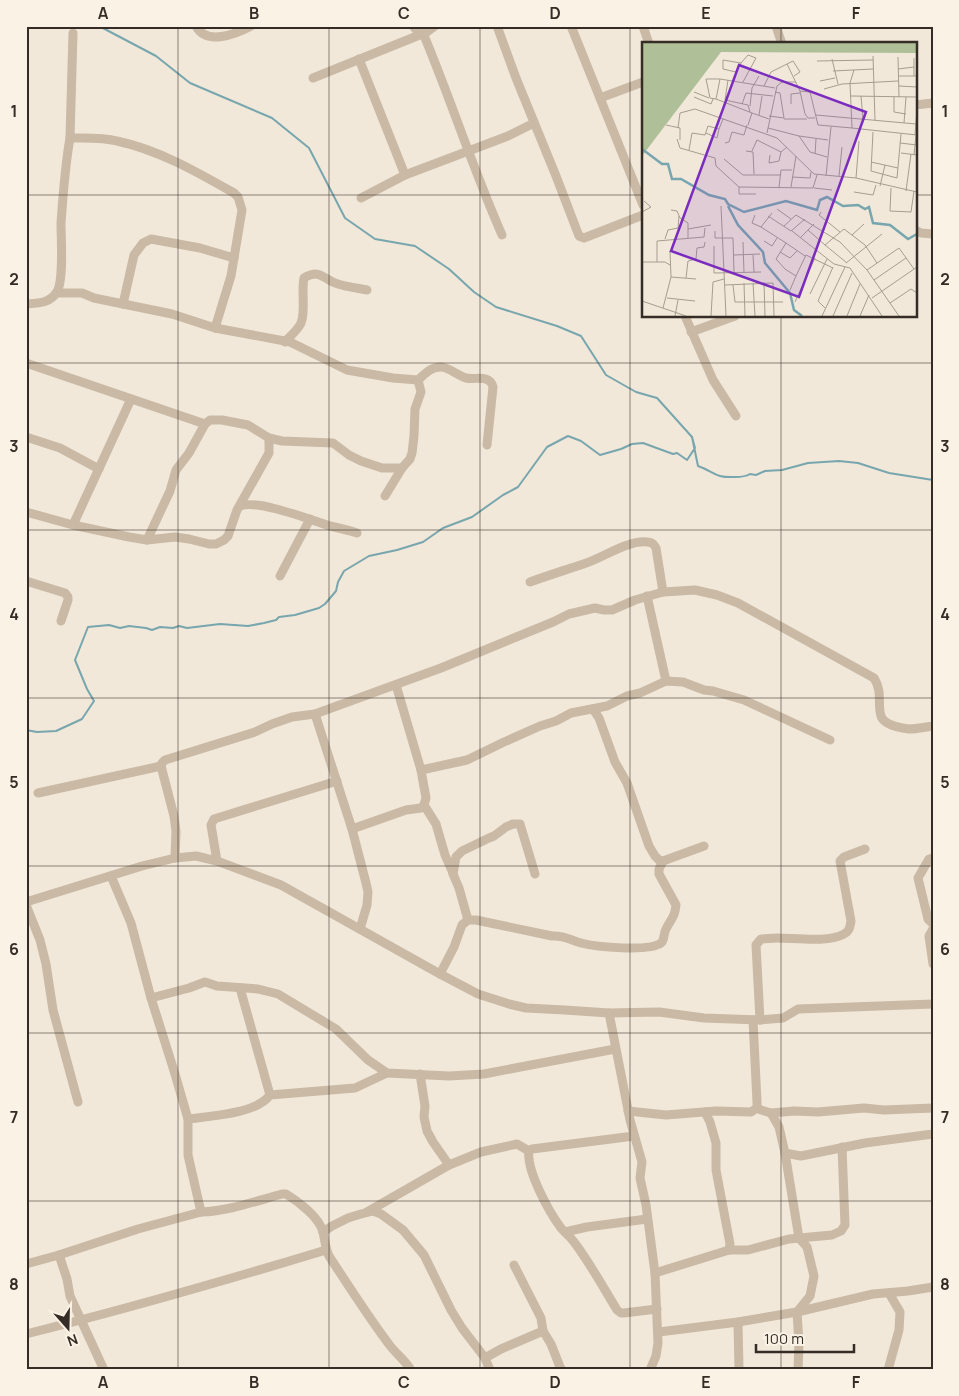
<svg xmlns="http://www.w3.org/2000/svg" width="959" height="1396" viewBox="0 0 959 1396" font-family="Manrope,sans-serif">
	<rect width="100%" height="100%" fill="#f1e8d9"/>
	<g fill="none" stroke-linecap="round" stroke-linejoin="round">
		<g stroke="#78a6ae" stroke-width="2">
			<polyline points="99,26 156,56 190,83 272,118 309,148 345,218 375,239 415,246 449,269 474,292 496,307 557,326 581,336 606,375 636,392 657,398 692,437"/>
			<path d="M26 730 37 732 56 731 82 719 94 701 87 689 75 660 88 627 109 625 120 628 129 626 146 628 152 630 160 627 173 628 179 626 187 628 220 624 248 626 264 623 276 620 279 617 295 615 319 608 325 604 336 591 338 582 344 571 369 556 397 550 423 542 443 528 472 517 503 495 518 487 547 447 568 436 581 441 600 455 621 449 632 444 643 443 673 454 677 453 687 460 695 448 692 437 698 466C715 472 714 478 735 477 741 477 745 477 750 474L756 475 765 471 782 470 808 463 839 461 858 463 889 473 933 480"/>
		</g>
		<g stroke="#c9b9a5" stroke-width="9">
			<path d="M196 26C206 46 236 34 251 26"/>
			<polyline points="413,26 420,34"/>
			<polyline points="497,26 516,78 556,176 579,236 584,238 643,215"/>
			<polyline points="571,26 643,205"/>
			<polyline points="643,26 649,44"/>
			<polyline points="776,26 782,44"/>
			<path d="M423 33C451 100 473 169 502 235"/>
			<polyline points="359,59 405,175"/>
			<polyline points="313,78 427,32 435,26"/>
			<polyline points="600,98 643,82"/>
			<polyline points="915,105 933,103"/>
			<polyline points="70,138 73,33"/>
			<polyline points="361,198 405,175 508,136 534,123"/>
			<polyline points="915,230 921,233 933,234"/>
			<polyline points="56,293 82,293 94,298 172,314 215,328"/>
			<path d="M26 304C39 303 50 303 57 292 64 280 61 239 61 223 63 195 65 166 70 138 85 138 102 137 117 141 159 150 197 172 234 193L238 197 242 210 231 276 215 328 290 342 347 370 393 378 418 380 421 392 415 409 414 436 412 453 410 459 402 468 385 496"/>
			<polyline points="123,304 134,255 143,243 151,239 200,248 234,258"/>
			<polyline points="685,316 713,380 736,416"/>
			<polyline points="691,332 735,316"/>
			<path d="M285 342C290 336 298 330 301 323 306 312 301 291 304 278 321 268 323 280 338 284 347 287 357 288 367 290"/>
			<polyline points="26,363 205,424"/>
			<path d="M418 380C426 373 431 367 441 367 448 367 459 376 466 378 476 380 490 374 493 387L487 445"/>
			<polyline points="26,437 60,448 99,469"/>
			<path d="M240 506C257 499 311 520 330 526 339 528 348 530 357 533"/>
			<polyline points="26,512 73,525 129,537 147,540 175,537 189,539 209,544 216,544 224,540 228,536 237,510 269,453 269,438"/>
			<polyline points="73,525 131,399"/>
			<polyline points="147,540 170,491 176,470 189,453 205,424 210,420 222,420 248,425 269,438 282,441 333,443 349,455 361,461 382,468 402,468"/>
			<polyline points="280,576 310,519"/>
			<polyline points="26,581 65,593 68,597 68,600 61,621"/>
			<path d="M530 582C549 575 569 569 589 562 605 556 629 540 647 542 652 542 654 544 656 548L663 592"/>
			<polyline points="647,596 666,681"/>
			<polyline points="593,709 599,718 615,762 627,783 649,846 655,856 659,860 663,861 704,846"/>
			<polyline points="315,714 352,829 366,883 368,892 367,905 360,929"/>
			<polyline points="421,770 467,760 504,742 540,726 556,721 571,713 607,706 627,696 640,693 666,681 683,682 704,690 713,691 744,700 830,740"/>
			<polyline points="38,793 161,766"/>
			<polyline points="424,805 436,824 445,855 453,873"/>
			<polyline points="352,829 406,810 421,808 424,805 426,798 421,770 396,685"/>
			<path d="M175 858 176 831 174 816 161 766 162 763 165 760 255 732 272 724 292 717 315 714 441 668 553 622 569 614 595 608 604 610H612L635 600 663 592 695 590 717 595 738 603 874 678C883 692 877 703 881 716 884 725 901 728 909 729 916 729 925 727 933 726"/>
			<polyline points="933,858 929,859 918,878 928,919 933,924"/>
			<polyline points="217,861 211,825 214,819 337,781"/>
			<polyline points="111,876 131,923 151,998 175,1074 188,1119 188,1155 201,1212"/>
			<polyline points="26,902 142,866 175,858 196,856 217,861 281,885 440,974 478,994 509,1004 526,1008 565,1010 609,1013 659,1012 704,1018 760,1020 783,1018 798,1009 933,1004"/>
			<polyline points="26,905 40,940 46,964 53,1010 78,1102"/>
			<polyline points="468,920 459,888 453,874 456,857 462,851 489,838 494,836 506,827 513,824 520,824 535,874"/>
			<polyline points="933,929 929,936 933,964"/>
			<path d="M440 974 454 947 462 925 468 920H476L552 936C565 935 569 940 581 943 596 947 649 952 661 943 665 940 663 934 666 929 671 919 675 917 676 905L659 874V869L663 861"/>
			<polyline points="240,988 270,1095"/>
			<polyline points="151,998 189,988 205,982 217,986 258,989 278,994 336,1029 368,1060 387,1073 449,1076 484,1074 615,1049"/>
			<polyline points="609,1013 630,1120 642,1162 640,1178 646,1205 655,1273 658,1343 656,1356 650,1370"/>
			<path d="M760 1020 756 945 761 939C766 939 771 938 777 938 794 938 829 943 844 934 850 931 850 926 851 921L840 861 844 857 865 849"/>
			<polyline points="420,1074 425,1106 424,1117 427,1131 433,1142 449,1165"/>
			<polyline points="757,1108 761,1110 771,1113 794,1111 818,1112 864,1108 884,1110 933,1108"/>
			<polyline points="628,1111 666,1115 716,1111 751,1112 757,1108 757,1102 753,1020"/>
			<polyline points="705,1112 710,1122 716,1143 716,1170 730,1244 729,1250"/>
			<polyline points="771,1113 779,1127 785,1153 801,1156 865,1143 933,1134"/>
			<path d="M188 1119C211 1116 256 1114 270 1095L355 1088 387 1073"/>
			<path d="M634 1136 532 1149 529 1151C526 1170 549 1212 561 1228 565 1233 570 1236 574 1242 590 1263 603 1287 617 1310L621 1313H624L657 1309"/>
			<polyline points="785,1153 799,1238 807,1247 814,1276 810,1296 797,1312 799,1343 798,1370"/>
			<polyline points="367,1212 449,1165 481,1152 517,1144 529,1151"/>
			<polyline points="323,1232 332,1226 348,1218 361,1214 373,1211 381,1214 403,1230 424,1255 451,1310 462,1328 485,1358 490,1370"/>
			<polyline points="565,1232 587,1227 647,1219"/>
			<path d="M59 1255 138 1229 201 1212C229 1211 256 1201 282 1194H286C299 1202 319 1217 323 1232 325 1240 325 1248 329 1256 348 1285 367 1315 388 1343 395 1353 405 1360 411 1370"/>
			<polyline points="26,1264 59,1255 67,1279 70,1296 104,1370"/>
			<polyline points="655,1273 729,1250 748,1250 789,1239 832,1235 841,1231 845,1225 842,1147"/>
			<polyline points="738,1322 739,1370"/>
			<polyline points="543,1331 551,1344 560,1367 562,1370"/>
			<polyline points="659,1332 738,1322 797,1312 873,1294 908,1291 933,1287"/>
			<path d="M26 1334C127 1309 227 1280 326 1250"/>
			<polyline points="485,1358 501,1349 543,1331 541,1318 514,1265"/>
			<polyline points="888,1370 899,1330 900,1312 889,1293"/>
		</g>
	</g>
	<path fill="none" stroke="#352c26" stroke-width="1" stroke-opacity="0.55" d="M178 26V1370M329 26V1370M480 26V1370M630 26V1370M781 26V44M26 195H643M915 195H933M781 316V1370M26 363H933M26 530H933M26 698H933M26 866H933M26 1033H933M26 1201H933"/>
	<g transform="translate(642 42)">
		<rect width="275" height="275" fill="#f1e8d9"/>
		<path d="M0 1H275V11L79 10 0 114Z" fill="#afc099"/>
		<path fill="none" stroke="#78a6ae" stroke-width="2.5" d="M0 107 20 122H26L30 137H39L67 153 83 157 86 162 102 170 144 159 175 168 178 158 185 155 201 164 216 163 223 167 227 165 231 181 248 183 266 197 275 192M86 164 96 183 121 210 123 221 148 251 152 268 160 274"/>
		<path fill="none" stroke="#a69d91" stroke-width="1" d="M231 14 233 78M256 15 257 55M190 17 196 42M175 19 231 18M99 21 106 13 114 16 101 40M145 22 158 49 163 72 166 76H173M256 27 272 25M212 28 208 41 210 86 275 93M191 29 231 27M256 34H275M272 34V16M86 38 83 58 106 63 108 70M92 39 94 30 81 27V18L99 21 94 30M178 39 193 36M122 44 129 30 151 19 158 30 152 34M257 44 275 45M182 47 200 42 256 39M158 49 168 50 176 83 210 86M52 50 67 56M209 54 275 55M219 54 221 77M52 55 69 62 71 57M252 55V70L264 72M74 57 68 56 64 37H78M100 62 104 51 131 54M149 62V52L158 51M108 64 110 46 117 34M110 71 74 57 78 37 133 46M117 73 120 54M174 73 274 82M127 74 142 76 138 51 133 50M142 77H165M262 81 264 55M24 83 38 86V98M106 83 110 71 127 77M36 86 38 71 53 67 135 96 172 132 214 136 275 150M126 86 157 94 168 110 185 115M231 90 229 129 255 136 259 92M64 91 75 96 77 87M125 91 135 44 140 40H154M273 93 275 67M157 94 186 98M35 97 38 106 73 116 74 124 97 145 171 146 175 133M83 101 87 100 90 90 102 93 105 83M258 101 275 103M47 108 50 91 63 93 66 84 77 87 81 77M104 109 111 110 112 132M110 109 115 98 139 110M259 111 275 113M173 112 174 97M128 113 127 121 137 119 139 110 145 105M272 113 274 93M82 117 101 133H138M229 120 256 126M184 134 189 85M197 134 200 105M150 135 168 136 169 130M214 136 217 99M238 144 243 123M97 145V152H114M137 145 139 128H150M149 145 154 114M172 146 190 148M249 146 248 169 269 170 272 149M264 149 269 112M212 150 231 153 234 143M79 164 84 274M135 167 149 177M29 168 35 169 38 176 46 181V196M0 170 9 165 2 159M179 170 177 173 198 190M130 171 119 185 144 201 134 217 143 227 154 234 164 213 191 226M113 173 110 181 119 185M126 174 149 189 163 177M142 184 154 173 198 200 225 228 257 274M46 187 69 183M166 188 183 203M73 189V196H91L92 231M150 189 192 222 208 226 240 274M210 193 222 182M158 196 172 182M23 197 26 188 36 186 37 174M122 199 130 204 135 196M101 200 102 231M144 201 163 214M72 204V231L119 230M138 210 148 216 155 209M92 213 118 212M111 213 112 230M0 220H23L28 223M15 220V199L62 195 63 186M204 221 240 192M205 221 183 203 202 187 223 203 235 221M225 228 257 206 272 227M29 235 54 237M44 236 46 219 54 217 55 206 62 205 63 200M232 238 264 216M122 240 123 274M102 241 103 274M111 241 113 274M83 243 131 241 132 274M91 243 93 260M148 248 154 234M168 252 185 217M25 256 53 259M230 256 275 225M0 259 44 274M93 260H141M153 260 173 216M248 261 269 247 275 251M21 266 29 235 28 209M183 266 176 259 191 225M33 274 36 258M69 274 71 240 82 237M180 274 203 225M191 274 210 231M205 274 218 242M218 274 227 253"/>
		<path fill="#7b2cbf" fill-opacity="0.15" stroke="#7b2cbf" stroke-width="2.5" d="M97 23 224 70 157 255 29 209Z"/>
		<rect width="275" height="275" fill="none" stroke="#352c26" stroke-width="2.5"/>
	</g>
	<rect width="959" height="1396" fill="none" stroke="#f9f2e5" stroke-width="55"/>
	<g transform="translate(68 1328) rotate(160)" stroke="#f9f2e5" stroke-width="4" paint-order="stroke">
	<path d="M0-4L9 19L0 12L-9 19Z" fill="#352c26"/>
	<text y="-8" font-size="14" font-weight="bold" text-anchor="middle" fill="#352c26">N</text>
	</g>
	<path d="M756 1344v8h98v-8" fill="none" stroke="#352c26" stroke-width="2.5"/>
	<text x="764" y="1344" font-size="15" fill="#352c26" stroke="#f9f2e5" stroke-width="4" paint-order="stroke">100 m</text>
	<rect x="28" y="28" width="904" height="1340" fill="none" stroke="#352c26" stroke-width="2"/>
	<g font-size="16" text-anchor="middle" font-weight="bold" fill="#352c26">
		<text x="103" y="19">A</text>
		<text x="254" y="19">B</text>
		<text x="404" y="19">C</text>
		<text x="555" y="19">D</text>
		<text x="706" y="19">E</text>
		<text x="856" y="19">F</text>
		<text x="14" y="117">1</text>
		<text x="945" y="117">1</text>
		<text x="14" y="285">2</text>
		<text x="945" y="285">2</text>
		<text x="14" y="452">3</text>
		<text x="945" y="452">3</text>
		<text x="14" y="620">4</text>
		<text x="945" y="620">4</text>
		<text x="14" y="788">5</text>
		<text x="945" y="788">5</text>
		<text x="14" y="955">6</text>
		<text x="945" y="955">6</text>
		<text x="14" y="1123">7</text>
		<text x="945" y="1123">7</text>
		<text x="14" y="1290">8</text>
		<text x="945" y="1290">8</text>
		<text x="103" y="1388">A</text>
		<text x="254" y="1388">B</text>
		<text x="404" y="1388">C</text>
		<text x="555" y="1388">D</text>
		<text x="706" y="1388">E</text>
		<text x="856" y="1388">F</text>
	</g>
</svg>
